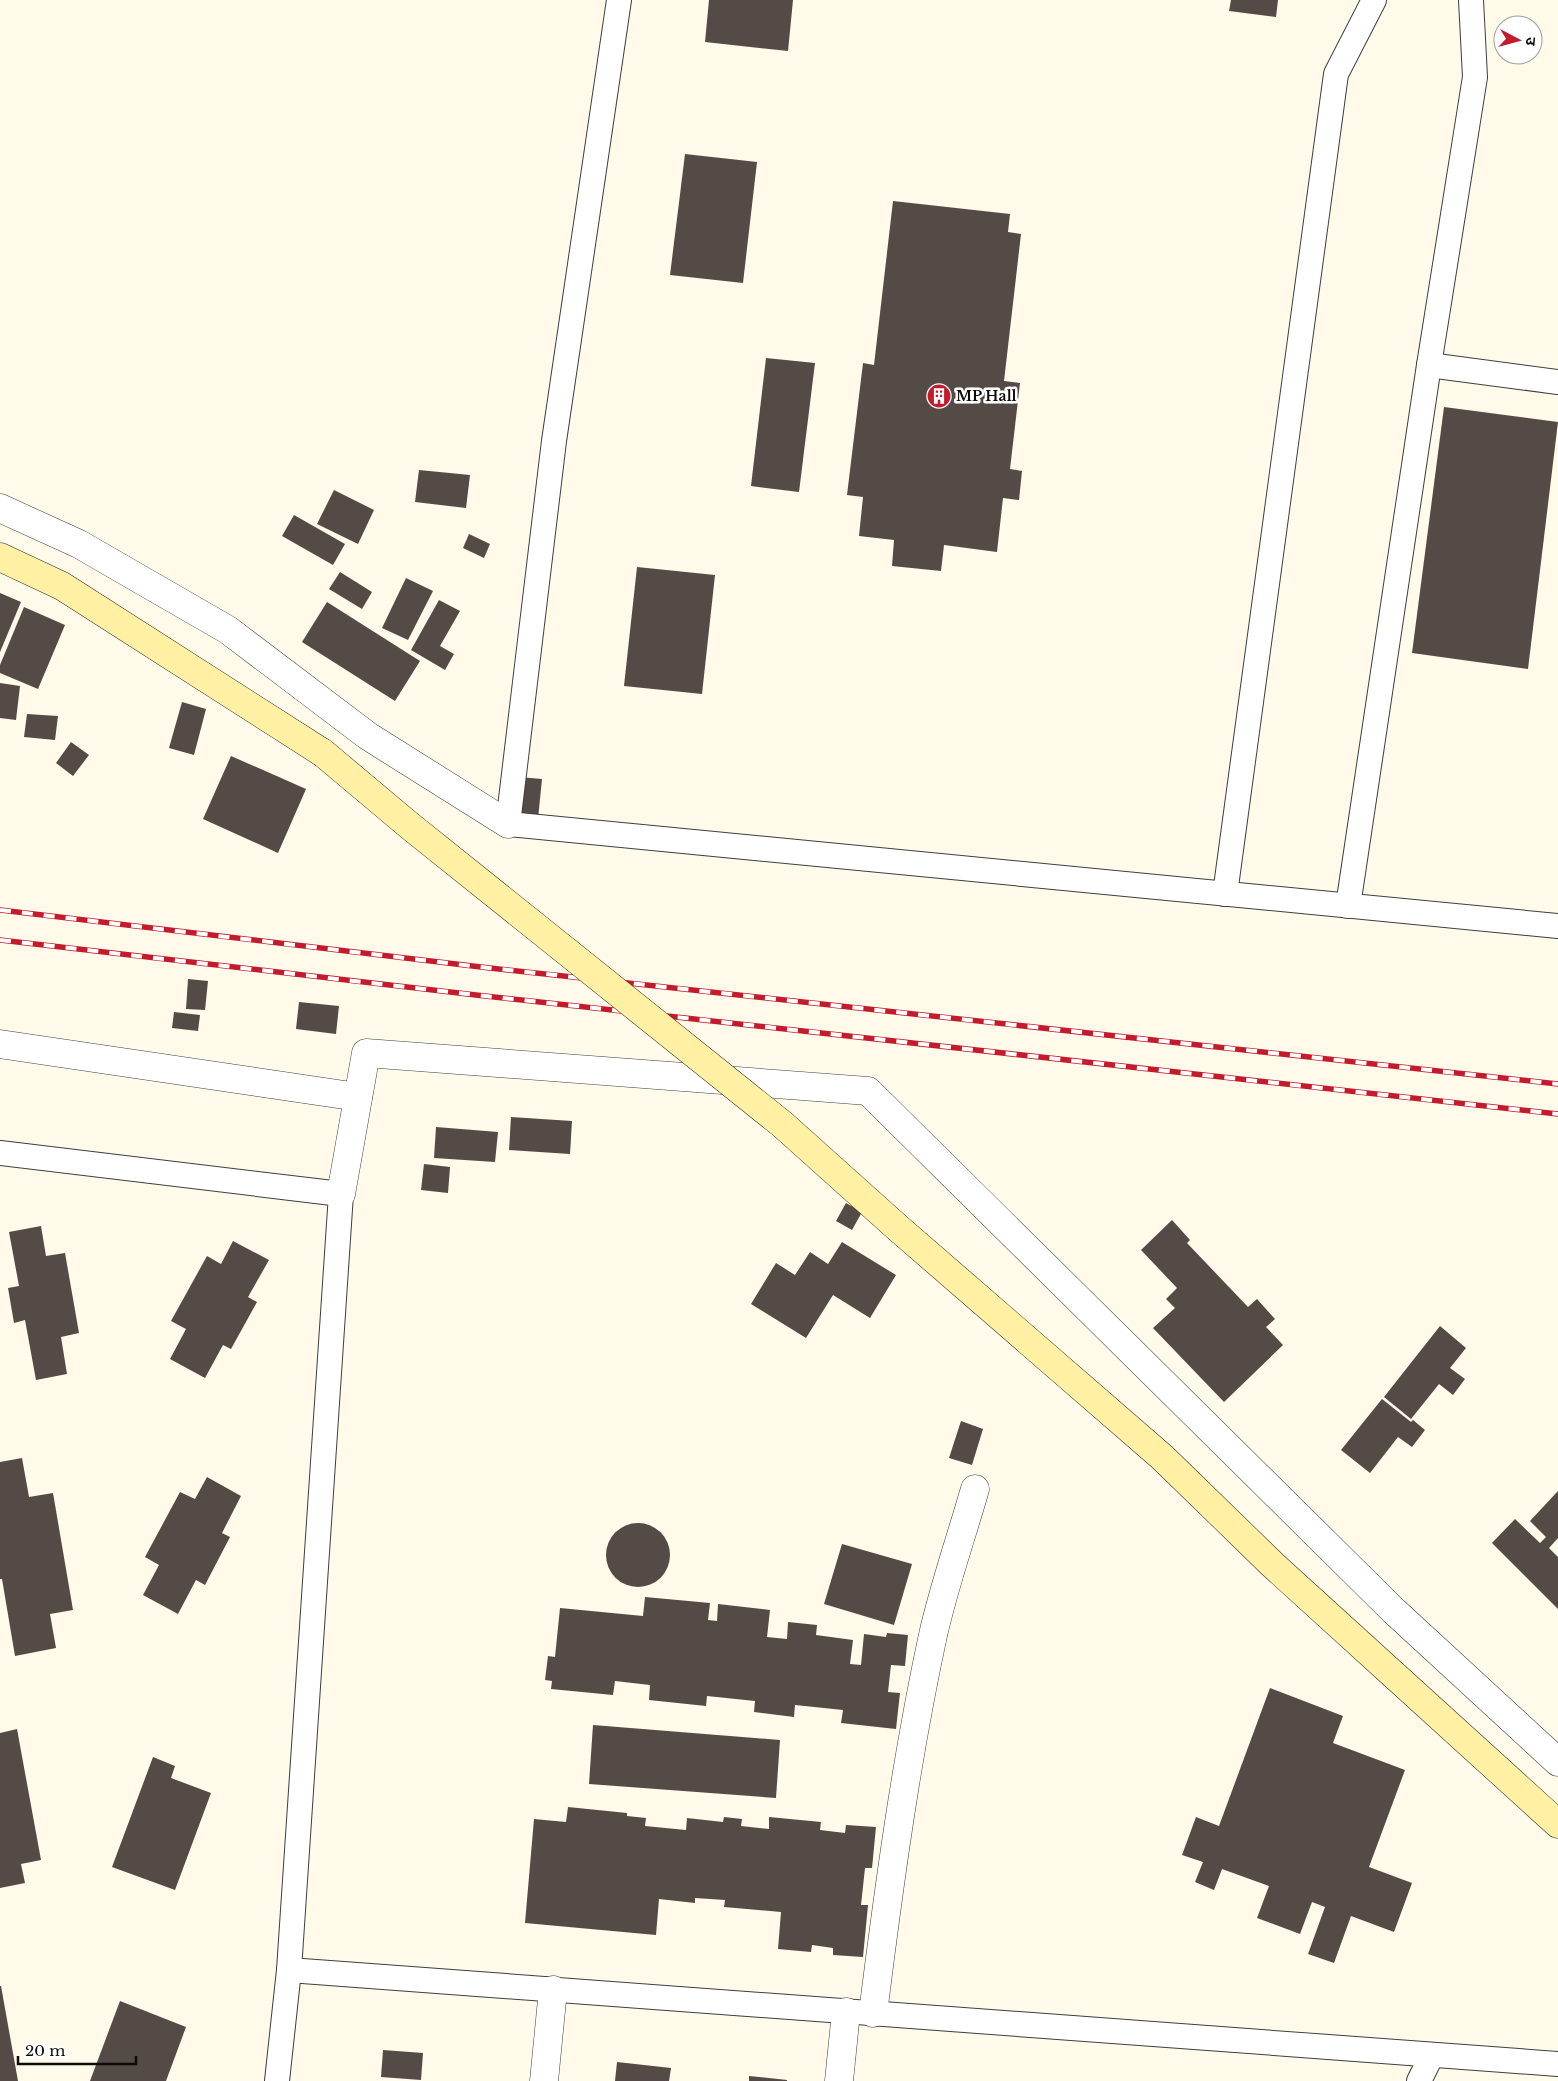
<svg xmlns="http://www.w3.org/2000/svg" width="1558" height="2081" viewBox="0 0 1558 2081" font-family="'Libre Baskerville','Noto Sans Devanagari',serif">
	<rect width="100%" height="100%" fill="#fffae9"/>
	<g fill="#544b47">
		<polygon points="709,0 793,0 788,51 705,42"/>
		<polygon points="1231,0 1278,0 1276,17 1229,11"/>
		<polygon points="685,154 757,162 743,283 670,275"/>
		<polygon points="893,201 1010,214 1008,232 1021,234 1004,381 1020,383 1010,469 1022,471 1019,500 1003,498 997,552 944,545 941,571 892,566 894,540 859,536 863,497 847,495 863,363 874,365"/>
		<polygon points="766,358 815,363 799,492 751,486"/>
		<polygon points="1444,407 1558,422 1528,669 1412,653"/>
		<polygon points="419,470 470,475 466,508 415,502"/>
		<polygon points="334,490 374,510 358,544 317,524"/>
		<polygon points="294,515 345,544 333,565 282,536"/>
		<polygon points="469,534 490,544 484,558 463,548"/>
		<polygon points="637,567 715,575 702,694 624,686"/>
		<polygon points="340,572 372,592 362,609 329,589"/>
		<polygon points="406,578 433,591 408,640 382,628"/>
		<polygon points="0,593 21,602 0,652"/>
		<polygon points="439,600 460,611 440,646 454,654 445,670 411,650"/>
		<polygon points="327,602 420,661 395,701 302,642"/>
		<polygon points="24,607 65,625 38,689 0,673 0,665"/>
		<polygon points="0,683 20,686 16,720 0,718"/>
		<polygon points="182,702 206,709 194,755 169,748"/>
		<polygon points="27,714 58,716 55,740 24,737"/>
		<polygon points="71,742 89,755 73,776 56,763"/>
		<polygon points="231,756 306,789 278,853 203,819"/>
		<polygon points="519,777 542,779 537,829 514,827"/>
		<polygon points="188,979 208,981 205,1010 186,1009"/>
		<polygon points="299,1002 339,1006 336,1034 296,1029"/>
		<polygon points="174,1012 200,1015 198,1031 172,1028"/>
		<polygon points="511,1117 572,1121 570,1154 509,1150"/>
		<polygon points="436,1127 498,1132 495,1162 434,1158"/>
		<polygon points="424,1164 450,1167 448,1193 421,1190"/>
		<polygon points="846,1203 862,1212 852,1230 836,1221"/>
		<polygon points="1172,1220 1190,1240 1187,1243 1248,1307 1257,1299 1275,1319 1266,1327 1283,1345 1224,1402 1153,1328 1175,1308 1166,1299 1177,1288 1141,1250"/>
		<polygon points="41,1226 46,1256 65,1253 79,1333 61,1337 67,1374 36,1380 25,1320 14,1323 8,1288 19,1286 9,1232"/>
		<polygon points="233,1241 269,1260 248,1297 257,1302 231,1349 223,1345 205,1378 170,1359 186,1329 171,1321 207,1256 221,1264"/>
		<polygon points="842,1242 896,1275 870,1318 833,1295 806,1338 751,1304 776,1263 795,1275 810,1252 828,1264"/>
		<polygon points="1440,1326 1466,1348 1450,1368 1465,1379 1453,1395 1439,1384 1411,1419 1384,1397"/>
		<polygon points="1382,1399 1411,1422 1413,1420 1425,1430 1412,1447 1398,1437 1370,1473 1341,1450"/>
		<polygon points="961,1421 983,1429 972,1465 949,1458"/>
		<polygon points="22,1458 29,1497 53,1493 73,1610 50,1614 56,1648 15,1656 2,1579 0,1579 0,1462"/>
		<polygon points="207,1477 241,1496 222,1533 230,1537 205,1585 196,1580 178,1614 143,1595 159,1565 145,1557 180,1492 195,1499"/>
		<polygon points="1558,1491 1558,1538 1549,1548 1558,1557 1558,1609 1492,1543 1515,1519 1540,1543 1546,1537 1530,1521"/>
		<circle cx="638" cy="1555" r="32"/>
		<polygon points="842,1544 912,1564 894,1625 824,1604"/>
		<polygon points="645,1597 710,1603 708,1620 717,1621 718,1604 770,1610 767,1637 787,1639 788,1622 817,1625 816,1635 853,1640 850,1664 861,1665 864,1634 886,1637 887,1633 908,1635 905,1666 891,1665 888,1692 900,1693 896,1729 841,1723 843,1710 795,1705 794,1717 754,1712 755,1701 707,1696 706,1706 649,1700 650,1685 615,1681 613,1695 551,1689 552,1681 545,1680 548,1656 555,1657 560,1608 643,1616"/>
		<polygon points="1270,1688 1343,1716 1333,1743 1405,1770 1369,1867 1412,1883 1394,1932 1351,1916 1334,1963 1308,1954 1325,1907 1312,1902 1300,1934 1257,1918 1269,1886 1222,1869 1214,1890 1195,1882 1203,1862 1182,1855 1196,1817 1219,1826"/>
		<polygon points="593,1725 780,1740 776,1798 589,1784"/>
		<polygon points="17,1729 41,1860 21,1864 25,1883 0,1888 0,1733"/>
		<polygon points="153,1757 175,1766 171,1778 211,1793 175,1890 112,1867"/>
		<polygon points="568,1807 627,1813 627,1816 646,1818 645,1826 686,1830 687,1818 723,1822 724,1817 742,1819 741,1826 769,1829 769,1817 821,1822 820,1830 845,1833 846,1825 876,1827 872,1868 865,1868 861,1905 868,1905 863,1957 833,1955 833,1948 812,1945 811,1952 778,1949 781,1912 724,1907 725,1900 695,1898 695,1903 659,1899 656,1935 525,1923 534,1819 566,1822"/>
		<polygon points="0,1986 1,1986 18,2081 0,2081"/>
		<polygon points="120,2001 186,2027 166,2081 90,2081"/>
		<polygon points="383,2050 423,2053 421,2080 381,2077"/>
		<polygon points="617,2062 671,2068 669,2081 615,2081"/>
		<polygon points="749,2076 787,2080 787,2081 749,2081"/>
	</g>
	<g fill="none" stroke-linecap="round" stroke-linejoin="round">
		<defs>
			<g id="lane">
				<polyline points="619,0 554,441 508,824 1558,926"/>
				<polyline points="1429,365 1558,382"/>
				<polyline points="1225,894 1336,74 1374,0"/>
				<polyline points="1348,906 1429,365 1475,77 1471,0"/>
				<polyline points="0,1153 341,1194 289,1970 277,2081"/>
				<polyline points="289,1970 1558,2064"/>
				<polyline points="1419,2081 1432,2055"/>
			</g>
			<g id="street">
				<polyline points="0,508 79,544 228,630 368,736 508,824"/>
				<polyline points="0,1044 358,1097"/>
				<polyline points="341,1194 366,1053 868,1091 1394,1611 1558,1762"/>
				<path d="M873 2013C889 1886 906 1760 933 1635 944 1586 961 1538 975 1489"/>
				<polyline points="544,2081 553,1990"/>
				<polyline points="839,2081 846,2012"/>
			</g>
			<g id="secondary">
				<polyline points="0,557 62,586 323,753"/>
				<polyline points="1394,1675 1558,1824"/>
			</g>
		</defs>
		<use href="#lane" stroke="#3e3e3e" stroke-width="26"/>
		<use href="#street" stroke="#3e3e3e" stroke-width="29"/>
		<use href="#secondary" stroke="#2d2d2d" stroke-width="29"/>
		<use href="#lane" stroke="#fff" stroke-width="24"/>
		<use href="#street" stroke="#fff" stroke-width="28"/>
		<use href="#secondary" stroke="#fff0a4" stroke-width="28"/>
		<defs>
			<g id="rail">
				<polyline points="0,910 481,967 1558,1084"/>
				<polyline points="0,940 476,995 1558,1114"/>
			</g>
		</defs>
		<use href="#rail" stroke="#c31b2c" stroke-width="5.5"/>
		<use href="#rail" stroke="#fff" stroke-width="4" stroke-dasharray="11" stroke-linecap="butt"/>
		<defs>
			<polyline id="secondary-bridge" points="323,753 410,826 782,1124 898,1228 1162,1457 1273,1565 1394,1675"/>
		</defs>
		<use href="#secondary-bridge" stroke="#2d2d2d" stroke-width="29" stroke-linecap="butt"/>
		<use href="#secondary-bridge" stroke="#fff0a4" stroke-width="28"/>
	</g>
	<defs>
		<symbol id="building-disc" viewBox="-11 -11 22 22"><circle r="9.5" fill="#c31b2c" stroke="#fff"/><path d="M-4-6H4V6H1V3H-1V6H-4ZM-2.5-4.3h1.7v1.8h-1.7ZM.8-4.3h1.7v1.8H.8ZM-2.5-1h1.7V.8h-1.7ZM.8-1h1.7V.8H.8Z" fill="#fff"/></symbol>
	</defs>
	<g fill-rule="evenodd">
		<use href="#building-disc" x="925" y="382" width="28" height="28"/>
	</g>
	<g text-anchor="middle" stroke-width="5" stroke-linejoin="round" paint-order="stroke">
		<g font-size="14" font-weight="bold" fill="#0b0b0b" stroke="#fff" text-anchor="start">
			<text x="956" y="401">MP Hall</text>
		</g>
	</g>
	<g transform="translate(1518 40) rotate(96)"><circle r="24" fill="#ffffff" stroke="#9d9d9d"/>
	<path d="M0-4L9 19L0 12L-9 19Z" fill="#c31b2c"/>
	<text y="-8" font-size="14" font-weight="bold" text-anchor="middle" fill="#0b0b0b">उ</text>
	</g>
	<path d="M18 2056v8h118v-8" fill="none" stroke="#0b0b0b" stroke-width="2.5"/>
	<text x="25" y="2056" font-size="15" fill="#0b0b0b" stroke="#ffffff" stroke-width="4" paint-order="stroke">20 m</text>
</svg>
